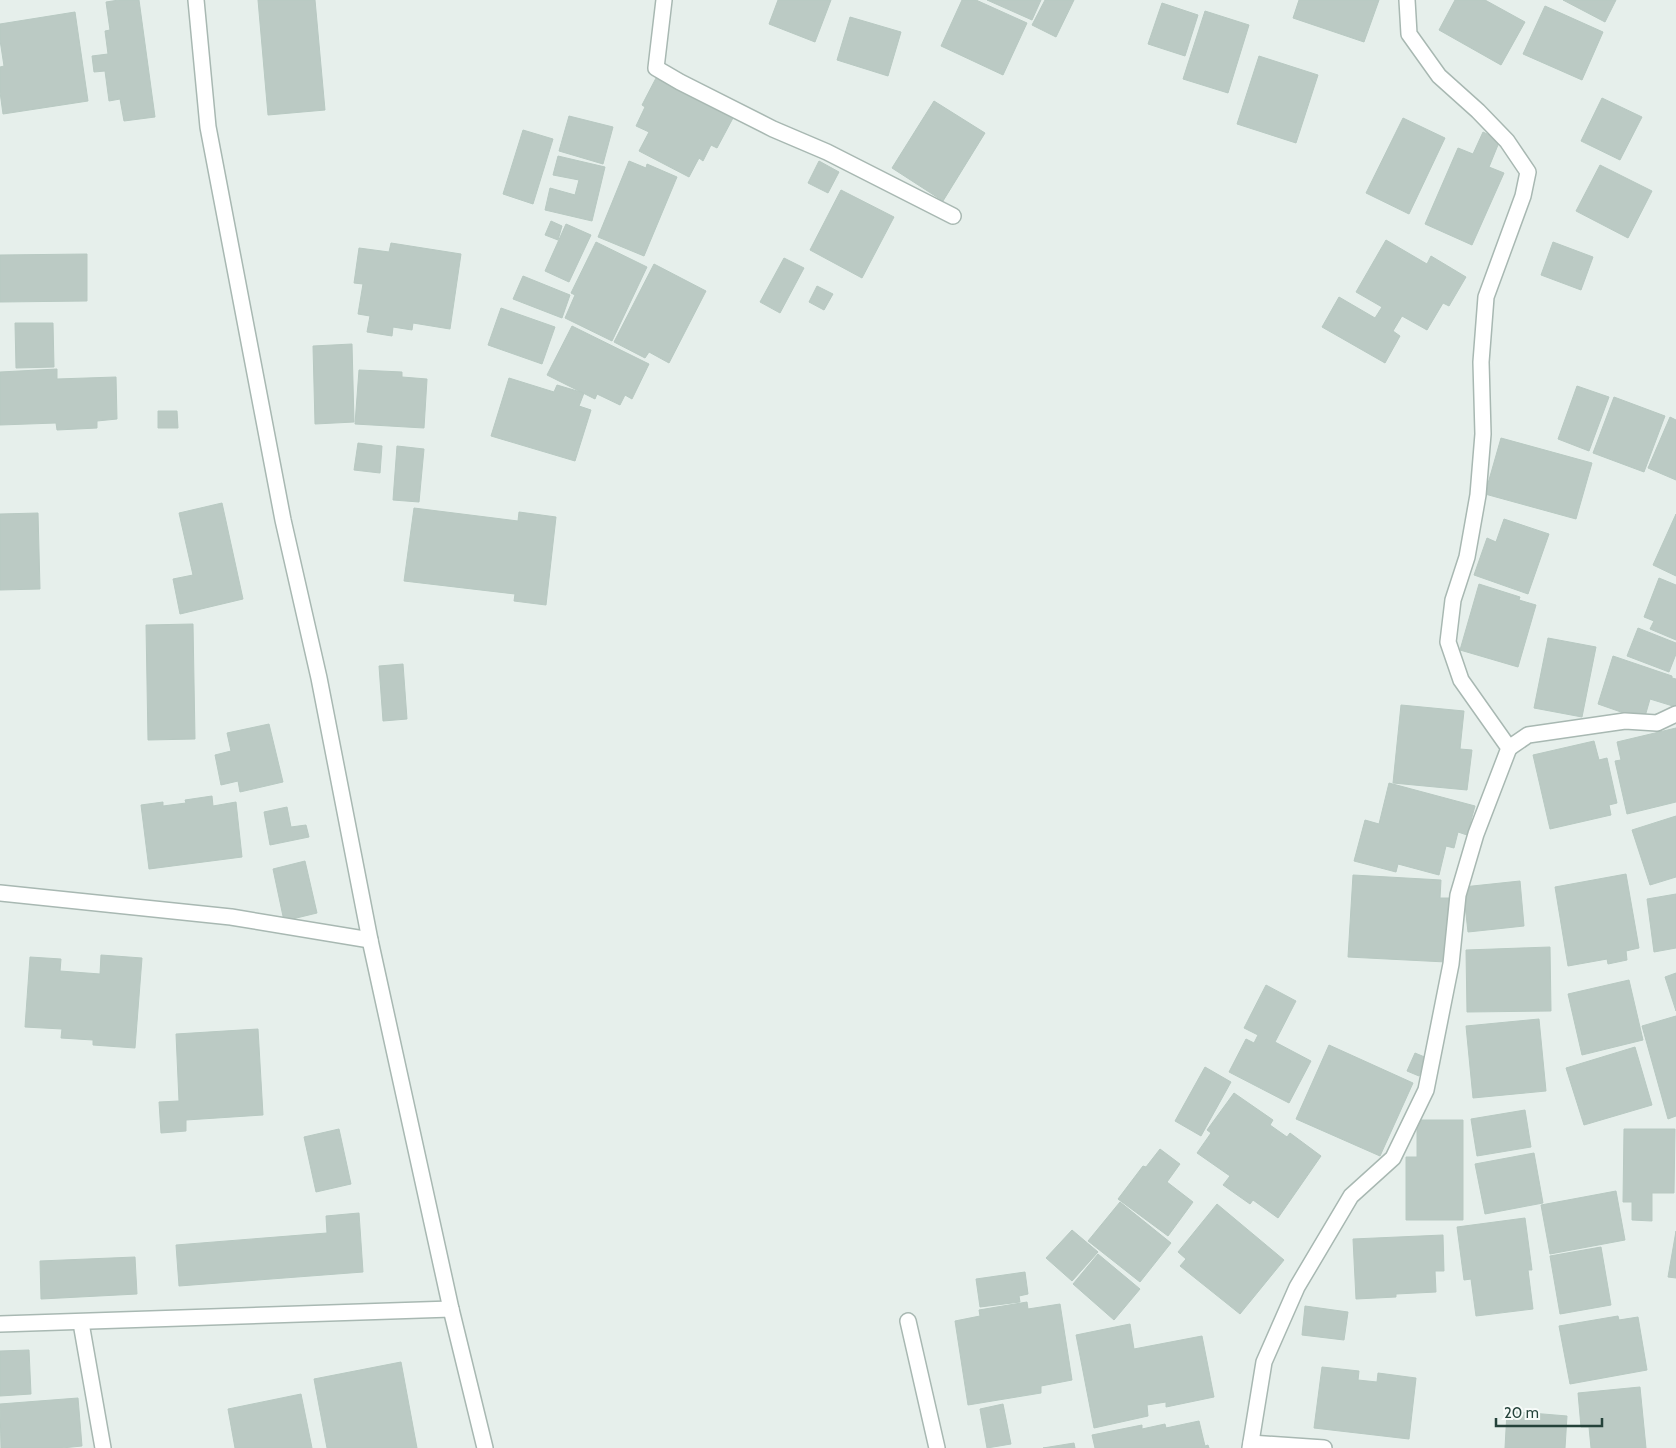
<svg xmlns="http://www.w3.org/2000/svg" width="1676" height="1448" viewBox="0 0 1676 1448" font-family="Cabin,sans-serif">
	<rect width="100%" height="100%" fill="#e6efeb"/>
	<g fill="#bbcac4" stroke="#b8c9c2">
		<polygon points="119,0 139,0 155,117 124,121 120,99 109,101 105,71 94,72 92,56 108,54 105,31 110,30 106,2"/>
		<polygon points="258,0 315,0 325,110 268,115"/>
		<polygon points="778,0 831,0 815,42 769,24"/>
		<polygon points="962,0 976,0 1027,23 1003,75 941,46"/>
		<polygon points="987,0 1041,0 1032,20"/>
		<polygon points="1045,0 1074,0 1056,37 1032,25"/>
		<polygon points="1299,0 1379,0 1364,42 1293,18"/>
		<polygon points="1455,0 1485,0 1525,22 1501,65 1439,30"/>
		<polygon points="1563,0 1616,0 1605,22"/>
		<polygon points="1162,3 1198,15 1185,56 1148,44"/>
		<polygon points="1545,6 1603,32 1582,80 1523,54"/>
		<polygon points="1205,11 1249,25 1228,93 1183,79"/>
		<polygon points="75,12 88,101 3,114 0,92 0,67 4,66 0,40 0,24"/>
		<polygon points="850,17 901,32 888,76 837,60"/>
		<polygon points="1259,56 1318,75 1296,143 1237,124"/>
		<polygon points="656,78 733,118 717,148 711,145 703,161 699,158 689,177 639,151 649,132 636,126 645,107 642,105"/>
		<polygon points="1602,98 1642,117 1620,160 1581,141"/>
		<polygon points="934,101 985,133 943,201 892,168"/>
		<polygon points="569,116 613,127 603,164 559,151"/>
		<polygon points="1403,118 1445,138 1409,214 1366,193"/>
		<polygon points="523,130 553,139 533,204 503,194"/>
		<polygon points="1483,132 1500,140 1489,167 1504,173 1472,245 1425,224 1458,148 1473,154"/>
		<polygon points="558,156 605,167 592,221 545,210 550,188 575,195 579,180 553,175"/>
		<polygon points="629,161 646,168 647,164 677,177 644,256 598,237"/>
		<polygon points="819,161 839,172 828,193 808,183"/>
		<polygon points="1600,165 1652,191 1628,238 1576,211"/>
		<polygon points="841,190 894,217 862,278 810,250"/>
		<polygon points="551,221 562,226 558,240 545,235"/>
		<polygon points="566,224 591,235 569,282 545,271"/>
		<polygon points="1386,240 1427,264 1431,256 1466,277 1449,306 1443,303 1427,330 1402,316 1393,331 1400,336 1385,363 1322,327 1339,297 1375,318 1382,307 1356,292"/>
		<polygon points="596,242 647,267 612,341 565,318 575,295 571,293"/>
		<polygon points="1553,242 1593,257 1581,290 1541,275"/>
		<polygon points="391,243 461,254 450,329 413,323 412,330 393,327 392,336 367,332 370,316 358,314 363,284 354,283 359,248 389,252"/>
		<polygon points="87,254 87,301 0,302 0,255"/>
		<polygon points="784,258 804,268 780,313 760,302"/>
		<polygon points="654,264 706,291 669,363 649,352 645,358 614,342"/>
		<polygon points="523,276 570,295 562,318 513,299"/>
		<polygon points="817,286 833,294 824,310 809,302"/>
		<polygon points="501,308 555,327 542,364 488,345"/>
		<polygon points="15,323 53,323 54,367 16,368"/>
		<polygon points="572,326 649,364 632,399 625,395 620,405 597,394 595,399 547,375"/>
		<polygon points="352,344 354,422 315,424 313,346"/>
		<polygon points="57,369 57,379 116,377 117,419 97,421 97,428 57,430 56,423 0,425 0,372"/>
		<polygon points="359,370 402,372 402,377 427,379 424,428 355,424"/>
		<polygon points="509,378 554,392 557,385 584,393 579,406 591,410 575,461 491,436"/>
		<polygon points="1577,386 1609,397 1589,451 1558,439"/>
		<polygon points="1614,397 1665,416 1644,472 1593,453"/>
		<polygon points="158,411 177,411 178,428 158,428"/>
		<polygon points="1670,417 1676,420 1676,480 1648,468"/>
		<polygon points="1501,438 1592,463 1576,519 1485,494"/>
		<polygon points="358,443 382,446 380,473 354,470"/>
		<polygon points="397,446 424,449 419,502 393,500"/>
		<polygon points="222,503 243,599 180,614 173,579 193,575 179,513"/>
		<polygon points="414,508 518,521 519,512 556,517 546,605 514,601 515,594 404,581"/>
		<polygon points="38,513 40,589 0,590 0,514"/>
		<polygon points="1676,514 1676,576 1653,565"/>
		<polygon points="1504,519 1549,534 1528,594 1474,575 1487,538 1496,542"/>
		<polygon points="1659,578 1676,585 1676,640 1650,629 1654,621 1644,617"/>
		<polygon points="1479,584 1520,597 1519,600 1536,605 1518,667 1460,650"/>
		<polygon points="193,624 195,739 148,740 146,625"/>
		<polygon points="1638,628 1676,643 1676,654 1669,672 1627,656"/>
		<polygon points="1548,638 1596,647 1582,717 1534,708"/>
		<polygon points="1613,656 1672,676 1672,678 1676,679 1676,707 1650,699 1644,720 1598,704"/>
		<polygon points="403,664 407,719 383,721 379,666"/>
		<polygon points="1401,705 1464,711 1460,749 1472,750 1467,790 1393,783"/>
		<polygon points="269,724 283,782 240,792 238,781 221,785 215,755 231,751 227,733"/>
		<polygon points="1676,728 1676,802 1627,814 1615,761 1621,760 1617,742"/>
		<polygon points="1594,741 1599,760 1607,758 1617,803 1609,805 1611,815 1550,829 1533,755"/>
		<polygon points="1389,783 1475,806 1467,835 1458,832 1454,848 1446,846 1439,875 1398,864 1396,872 1354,861 1365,820 1379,824"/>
		<polygon points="212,796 213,806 236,802 242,857 149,869 141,805 163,802 163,806 186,803 185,800"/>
		<polygon points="287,807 291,827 306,825 309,837 270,845 264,812"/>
		<polygon points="1676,816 1676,877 1650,885 1632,830"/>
		<polygon points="305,861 317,913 284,921 273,869"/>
		<polygon points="1626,874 1639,948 1626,951 1627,960 1608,964 1607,959 1568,966 1555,887"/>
		<polygon points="1353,875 1441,880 1440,898 1449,898 1446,962 1348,957"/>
		<polygon points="1520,881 1524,926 1468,932 1463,887"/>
		<polygon points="1676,894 1676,948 1654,952 1647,899"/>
		<polygon points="1550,947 1551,1011 1467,1012 1466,950"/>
		<polygon points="101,955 142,958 135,1048 93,1045 93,1040 61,1038 62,1029 25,1027 30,957 61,959 60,971 100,974"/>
		<polygon points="1676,973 1676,1011 1665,977"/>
		<polygon points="1629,980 1643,1040 1582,1055 1568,994"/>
		<polygon points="1266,985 1296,1001 1275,1042 1311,1061 1289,1103 1229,1072 1246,1039 1254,1043 1258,1035 1244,1028"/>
		<polygon points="1676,1016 1676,1116 1668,1119 1642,1026"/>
		<polygon points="1539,1019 1546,1091 1473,1098 1466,1026"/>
		<polygon points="258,1029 263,1115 186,1120 186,1131 161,1133 159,1102 179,1101 176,1034"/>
		<polygon points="1329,1045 1413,1083 1380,1156 1296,1119"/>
		<polygon points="1635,1047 1652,1105 1584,1125 1566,1068"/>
		<polygon points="1415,1053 1427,1058 1419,1076 1407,1071"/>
		<polygon points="1205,1067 1231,1082 1201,1136 1175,1121"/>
		<polygon points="1234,1093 1273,1120 1270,1125 1287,1137 1290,1133 1321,1156 1278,1218 1253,1200 1250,1204 1223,1185 1230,1176 1197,1153 1211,1133 1207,1130"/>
		<polygon points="1525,1110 1531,1147 1477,1156 1471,1119"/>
		<polygon points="1417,1120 1463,1120 1463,1220 1406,1220 1406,1157 1417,1157"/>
		<polygon points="339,1129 351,1184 316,1192 304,1137"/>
		<polygon points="1624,1129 1675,1129 1674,1193 1652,1193 1652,1221 1632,1220 1632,1202 1623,1202"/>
		<polygon points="1160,1149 1180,1164 1167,1182 1193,1202 1168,1236 1118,1199 1143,1166 1146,1167"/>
		<polygon points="1534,1153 1543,1203 1485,1214 1475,1164"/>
		<polygon points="1616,1191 1625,1240 1550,1254 1541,1205"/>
		<polygon points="1120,1202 1171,1243 1140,1282 1088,1241"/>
		<polygon points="1217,1204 1284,1260 1240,1314 1180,1266 1186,1259 1178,1252"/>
		<polygon points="359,1213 363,1272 179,1286 176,1245 327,1233 326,1216"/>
		<polygon points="1525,1218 1532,1270 1528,1270 1533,1309 1476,1316 1471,1279 1464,1280 1457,1227"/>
		<polygon points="1072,1230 1098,1252 1072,1281 1046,1258"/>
		<polygon points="1676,1231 1676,1278 1668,1277"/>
		<polygon points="1443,1235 1444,1271 1435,1271 1436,1292 1396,1294 1396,1297 1356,1299 1353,1239"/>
		<polygon points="1601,1247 1611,1305 1560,1314 1550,1256"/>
		<polygon points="1098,1254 1140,1289 1114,1320 1073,1284"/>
		<polygon points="135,1257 137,1294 41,1299 40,1261"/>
		<polygon points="1025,1272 1028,1294 1019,1296 1020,1302 980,1307 976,1279"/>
		<polygon points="1027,1302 1028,1309 1060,1304 1072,1380 1041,1386 1041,1393 968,1405 955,1321 980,1316 979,1310"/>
		<polygon points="1305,1306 1348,1312 1344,1340 1302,1335"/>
		<polygon points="1618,1316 1619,1320 1638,1317 1647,1370 1570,1384 1559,1326"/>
		<polygon points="1130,1324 1134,1349 1202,1336 1214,1397 1166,1407 1166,1402 1147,1405 1148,1416 1094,1428 1076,1335"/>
		<polygon points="29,1350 31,1394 0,1396 0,1351"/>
		<polygon points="401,1362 417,1448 327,1448 314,1379"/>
		<polygon points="1322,1367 1359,1371 1358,1380 1377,1382 1378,1373 1416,1378 1409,1439 1314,1428"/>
		<polygon points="1640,1387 1646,1448 1591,1448 1589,1427 1581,1427 1578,1393"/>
		<polygon points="301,1394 312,1448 235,1448 228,1409"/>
		<polygon points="78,1398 82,1446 62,1448 1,1448 0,1404"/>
		<polygon points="1003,1404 1011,1444 987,1448 980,1409"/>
		<polygon points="1507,1411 1567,1416 1565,1448 1505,1448"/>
		<polygon points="1199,1421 1205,1446 1208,1445 1209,1448 1095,1448 1092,1435 1142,1425 1142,1429 1165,1424 1166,1428"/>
		<polygon points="1074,1443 1075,1448 1043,1448"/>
	</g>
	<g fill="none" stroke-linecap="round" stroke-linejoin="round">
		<defs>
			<g id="minor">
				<polyline points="196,0 208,127 283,520 319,678 370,940 451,1309 485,1448"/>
				<polyline points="664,0 656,68 680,82 773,129 827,152 953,216"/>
				<polyline points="1509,748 1528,735 1625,721 1657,723 1676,714"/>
				<polyline points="0,893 231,917 370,940"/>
				<polyline points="908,1321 937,1448"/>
				<polyline points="81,1323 103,1448"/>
				<polyline points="0,1324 451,1309"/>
				<polyline points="1251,1443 1324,1448"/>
				<polyline points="1250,1448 1264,1362 1297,1287 1351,1196 1393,1158 1426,1090 1451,964 1458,895 1476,834 1509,748 1461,680 1448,642 1453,600 1467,557 1478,495 1483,434 1481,362 1486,297 1523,196 1528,172 1507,141 1478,111 1439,76 1409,34 1407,0"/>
			</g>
		</defs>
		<use href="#minor" stroke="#a8b8b2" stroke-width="18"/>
		<use href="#minor" stroke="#fff" stroke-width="15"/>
	</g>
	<path d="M1496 1418v8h106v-8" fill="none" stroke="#24423a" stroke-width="2.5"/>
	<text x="1504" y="1418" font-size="15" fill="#24423a" stroke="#f7fbf9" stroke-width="4" paint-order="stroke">20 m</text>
</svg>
